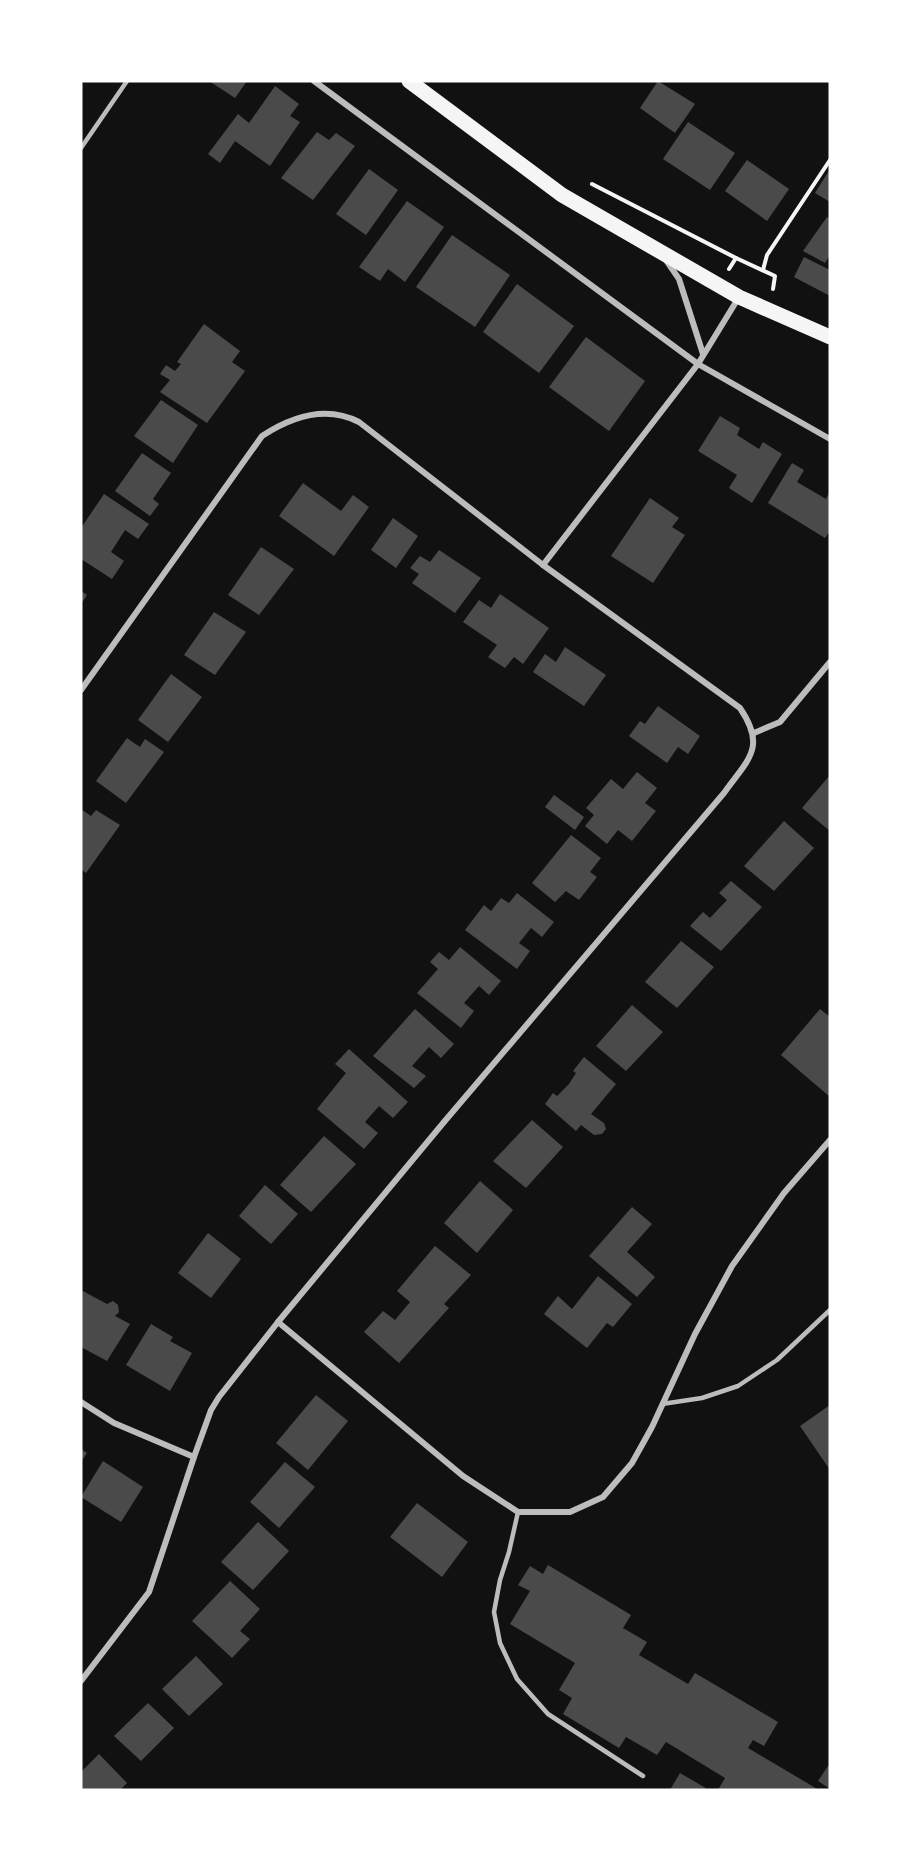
<svg xmlns="http://www.w3.org/2000/svg" width="911" height="1871" viewBox="0 0 911 1871" font-family="Montserrat,sans-serif">
	<rect width="100%" height="100%" fill="#111"/>
	<g fill="#4a4a4a">
		<polygon points="209,81 247,81 235,98"/>
		<polygon points="658,81 695,104 675,133 640,108"/>
		<polygon points="275,86 299,104 290,116 300,122 270,166 235,141 220,163 208,154 238,114 249,123"/>
		<polygon points="688,122 735,153 710,190 663,159"/>
		<polygon points="317,132 329,140 336,133 355,146 313,200 281,178"/>
		<polygon points="747,160 789,189 767,221 725,191"/>
		<polygon points="369,169 398,190 366,235 336,214"/>
		<polygon points="830,169 830,202 815,193"/>
		<polygon points="407,201 444,227 405,282 388,269 380,281 359,267"/>
		<polygon points="827,217 830,219 830,255 825,263 803,251"/>
		<polygon points="452,235 510,275 475,327 416,287"/>
		<polygon points="804,257 830,270 830,296 794,277"/>
		<polygon points="517,284 574,326 539,373 483,332"/>
		<polygon points="204,324 240,351 232,362 245,371 207,423 160,392 170,380 160,374 166,365 175,371 181,364 177,362"/>
		<polygon points="586,337 645,381 609,431 549,387"/>
		<polygon points="161,400 198,425 173,463 134,436"/>
		<polygon points="720,416 740,428 737,435 759,449 763,442 782,454 752,503 729,488 737,475 698,451"/>
		<polygon points="142,453 171,473 153,499 159,504 150,516 115,491"/>
		<polygon points="792,463 804,470 797,482 826,499 830,491 830,531 825,538 768,503"/>
		<polygon points="303,483 341,511 353,495 369,507 334,556 279,516"/>
		<polygon points="104,494 149,524 138,539 125,530 111,552 124,561 112,579 81,559 81,528"/>
		<polygon points="650,498 679,518 672,527 685,535 653,583 611,556"/>
		<polygon points="393,518 418,536 396,568 371,550"/>
		<polygon points="261,547 294,569 259,615 228,595"/>
		<polygon points="439,550 481,578 455,613 412,583 419,574 410,568 420,556 430,562"/>
		<polygon points="81,591 87,595 81,604"/>
		<polygon points="500,594 549,628 523,664 514,657 505,668 488,657 497,645 463,622 479,600 491,608"/>
		<polygon points="214,612 246,632 215,675 184,655"/>
		<polygon points="565,647 606,675 584,706 533,672 545,654 556,662"/>
		<polygon points="171,674 202,697 168,742 138,720"/>
		<polygon points="658,706 700,736 688,754 678,747 667,763 629,736 640,721 645,724"/>
		<polygon points="127,738 140,747 145,739 164,752 126,803 96,781"/>
		<polygon points="637,772 657,788 645,803 656,811 632,841 618,830 607,844 585,826 594,815 586,808 611,779 623,789"/>
		<polygon points="830,775 830,831 802,808"/>
		<polygon points="554,795 584,817 575,830 545,807"/>
		<polygon points="81,809 91,816 96,810 120,825 86,873 81,869"/>
		<polygon points="784,821 814,848 774,891 744,866"/>
		<polygon points="571,835 601,858 590,872 597,877 579,900 566,891 555,902 532,883"/>
		<polygon points="731,881 762,907 721,951 690,926 703,912 710,918 727,900 719,893"/>
		<polygon points="517,893 554,922 542,937 531,928 519,943 530,951 517,969 465,930 484,905 491,911 501,898 509,903"/>
		<polygon points="681,941 714,967 677,1008 645,982"/>
		<polygon points="460,947 501,981 489,995 479,986 464,1003 474,1011 461,1028 417,993 438,969 430,962 439,952 449,960"/>
		<polygon points="632,1005 663,1032 626,1071 596,1046"/>
		<polygon points="415,1009 454,1044 441,1058 429,1047 412,1066 426,1076 414,1088 373,1056"/>
		<polygon points="820,1009 830,1017 830,1097 781,1055"/>
		<polygon points="349,1049 408,1102 393,1118 379,1106 365,1122 378,1133 364,1149 317,1109 346,1073 335,1064"/>
		<polygon points="584,1057 616,1084 591,1114 604,1123 606,1129 602,1134 594,1135 581,1125 576,1131 545,1104 553,1093 557,1096 569,1084 576,1073 573,1071"/>
		<polygon points="532,1120 563,1147 526,1188 493,1161"/>
		<polygon points="324,1136 356,1164 311,1212 280,1185"/>
		<polygon points="480,1181 513,1210 477,1253 444,1223"/>
		<polygon points="265,1185 298,1214 271,1244 239,1216"/>
		<polygon points="632,1207 652,1224 627,1252 655,1277 637,1297 589,1256"/>
		<polygon points="208,1233 241,1259 211,1298 178,1273"/>
		<polygon points="435,1246 471,1275 444,1304 449,1308 399,1363 364,1332 383,1311 395,1320 410,1302 397,1291"/>
		<polygon points="598,1276 632,1304 613,1327 607,1323 587,1348 544,1314 558,1296 572,1309"/>
		<polygon points="81,1290 107,1304 113,1301 118,1305 119,1312 115,1316 130,1324 107,1361 81,1347"/>
		<polygon points="151,1324 173,1337 170,1341 192,1353 170,1391 126,1365"/>
		<polygon points="316,1395 348,1421 308,1470 276,1443"/>
		<polygon points="830,1405 830,1470 800,1426"/>
		<polygon points="81,1449 87,1453 81,1462"/>
		<polygon points="103,1461 143,1487 121,1522 81,1497"/>
		<polygon points="285,1462 315,1487 279,1528 250,1502"/>
		<polygon points="417,1503 468,1542 442,1577 390,1537"/>
		<polygon points="258,1522 289,1551 253,1590 221,1562"/>
		<polygon points="548,1565 631,1615 623,1628 647,1642 639,1655 688,1684 695,1673 778,1722 764,1746 753,1740 748,1748 819,1790 718,1790 725,1778 666,1742 657,1755 626,1737 619,1748 563,1714 572,1698 559,1690 575,1663 510,1624 530,1591 518,1585 530,1566 543,1574"/>
		<polygon points="230,1581 260,1609 240,1631 250,1639 232,1658 192,1621"/>
		<polygon points="196,1656 223,1684 189,1716 162,1689"/>
		<polygon points="148,1703 174,1728 141,1761 114,1736"/>
		<polygon points="99,1754 127,1783 120,1790 81,1790 81,1772"/>
		<polygon points="830,1763 830,1789 818,1781"/>
		<polygon points="680,1773 709,1790 670,1790"/>
	</g>
	<g fill="none" stroke-linecap="round" stroke-linejoin="round">
		<g stroke="#f5f5f5" stroke-width="4">
			<polyline points="592,184 736,258 729,269"/>
			<polyline points="736,258 775,276 773,289"/>
			<polyline points="763,270 767,255 830,160"/>
		</g>
		<g stroke="#bcbcbc" stroke-width="4.5">
			<polyline points="81,148 127,81"/>
			<polyline points="662,1404 702,1398 738,1386 777,1360 830,1310"/>
			<polyline points="518,1512 509,1552 500,1580 494,1612 500,1643 517,1679 548,1714 643,1776"/>
		</g>
		<g stroke="#bcbcbc" stroke-width="6">
			<polyline points="314,81 698,364 830,439"/>
			<polyline points="666,260 679,279 703,354"/>
			<polyline points="543,565 698,364 739,297"/>
			<path d="M81 690 262 436C291 417 326 405 359 422L543 565 740 708C767 748 748 759 724 793L444 1122 278 1322 219 1397 211 1410 194 1457 149 1592 81 1681"/>
			<polyline points="754,733 780,722 830,662"/>
			<polyline points="278,1322 463,1476 518,1512 570,1512 603,1497 632,1463 652,1427 695,1334 732,1266 784,1193 830,1140"/>
			<polyline points="81,1402 114,1423 194,1457"/>
		</g>
		<polyline stroke="#f5f5f5" stroke-width="15" points="409,81 562,195 739,297 830,337"/>
	</g>
	<rect width="911" height="1871" fill="none" stroke="#ffffff" stroke-width="165"/>
</svg>
